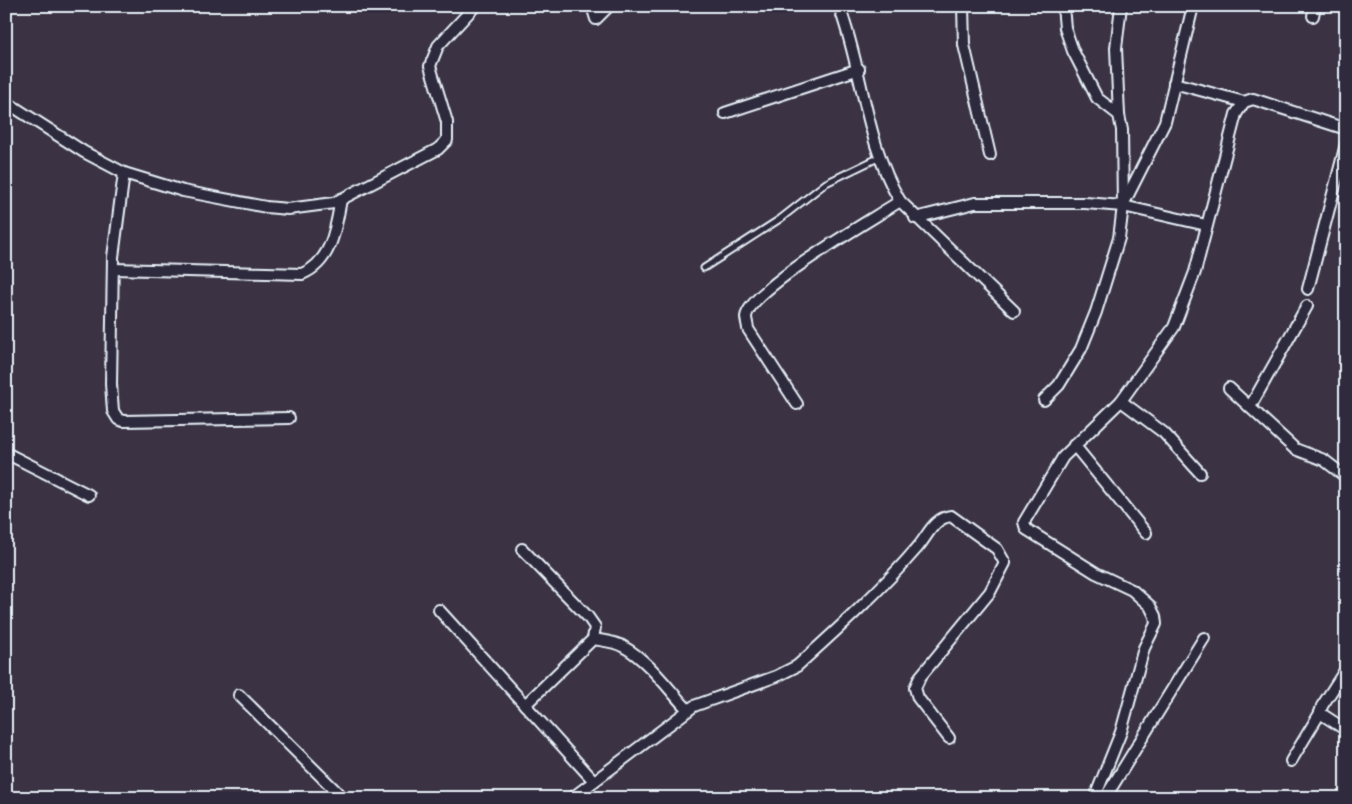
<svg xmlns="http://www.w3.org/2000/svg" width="1352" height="804" viewBox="0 0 1352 804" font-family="'Playpen Sans',sans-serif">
	<rect width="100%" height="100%" fill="#3b3344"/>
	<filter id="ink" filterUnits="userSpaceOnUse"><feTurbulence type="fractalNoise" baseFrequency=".02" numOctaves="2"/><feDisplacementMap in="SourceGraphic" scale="10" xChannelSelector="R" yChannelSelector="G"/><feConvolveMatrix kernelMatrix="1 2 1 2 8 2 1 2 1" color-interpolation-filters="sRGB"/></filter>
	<g filter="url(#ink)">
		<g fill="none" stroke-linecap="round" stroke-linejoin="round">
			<defs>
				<polyline id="lane" points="704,268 780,219 826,183 880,157"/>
				<g id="street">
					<polyline points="592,6 596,19 609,6"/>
					<polyline points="963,6 964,45 990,155"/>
					<polyline points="1313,16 1315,6"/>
					<polyline points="1174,83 1244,102 1253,99 1346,129"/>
					<polyline points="6,102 84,152 124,173 183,191 266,207 288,209 334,203 438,149 447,140 447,122 430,66 438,46 475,6"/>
					<polyline points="725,113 859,69"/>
					<polyline points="1119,115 1116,48 1121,6"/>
					<polyline points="124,173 113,257 111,384 113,411 118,419 123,421 289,418"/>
					<polyline points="900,201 1014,311"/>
					<polyline points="1123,205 1165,122 1193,6"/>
					<polyline points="915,218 975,203 1085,203 1123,206 1206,225"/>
					<path d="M114 269 302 274C332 262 336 227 341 199"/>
					<polyline points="1308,289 1346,144"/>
					<polyline points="1229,388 1295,449 1324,460 1346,477"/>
					<polyline points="1044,400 1059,385 1081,349 1096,312 1119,238 1123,206 1122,130 1119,115 1097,98 1073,51 1065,28 1063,6"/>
					<polyline points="1121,401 1164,433 1200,473"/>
					<path d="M797 404 748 329C748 326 746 320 746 317 749 289 873 219 900 201 865 142 863 70 839 6"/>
					<polyline points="1250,407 1307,306"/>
					<polyline points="1074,445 1146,533"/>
					<polyline points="6,453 89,495"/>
					<polyline points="522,549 588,617 595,627 593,639 525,705"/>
					<polyline points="439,610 594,781"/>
					<path d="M593 639C604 641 614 641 624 647 649 661 669 690 688 710"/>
					<polyline points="1346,669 1322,706 1320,713 1346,730"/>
					<polyline points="239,695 343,798"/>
					<polyline points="1291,761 1320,713"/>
					<path d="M572 798 694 706 777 676 797 666C838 629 880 591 917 548 928 536 933 518 951 516L997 549 1005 563 990 592 920 677 915 688 918 698 949 738"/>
					<polyline points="1099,798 1097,792 1121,732 1144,648 1156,624 1155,616 1150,606 1132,590 1096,573 1026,529 1024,522 1063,457 1121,401 1174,327 1195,272 1236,114 1244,102"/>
					<polyline points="1105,798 1204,638"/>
				</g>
			</defs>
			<use href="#lane" stroke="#e8f1f8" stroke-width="9"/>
			<use href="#street" stroke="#e8f1f8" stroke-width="14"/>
			<use href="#lane" stroke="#2f2a3d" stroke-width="5"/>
			<use href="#street" stroke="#2f2a3d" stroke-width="10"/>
		</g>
	</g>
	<rect width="1352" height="804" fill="none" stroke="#2f2a3d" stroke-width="25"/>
	<rect x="12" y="12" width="1327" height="779" fill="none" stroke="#e8f1f8" stroke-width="2" filter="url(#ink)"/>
</svg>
